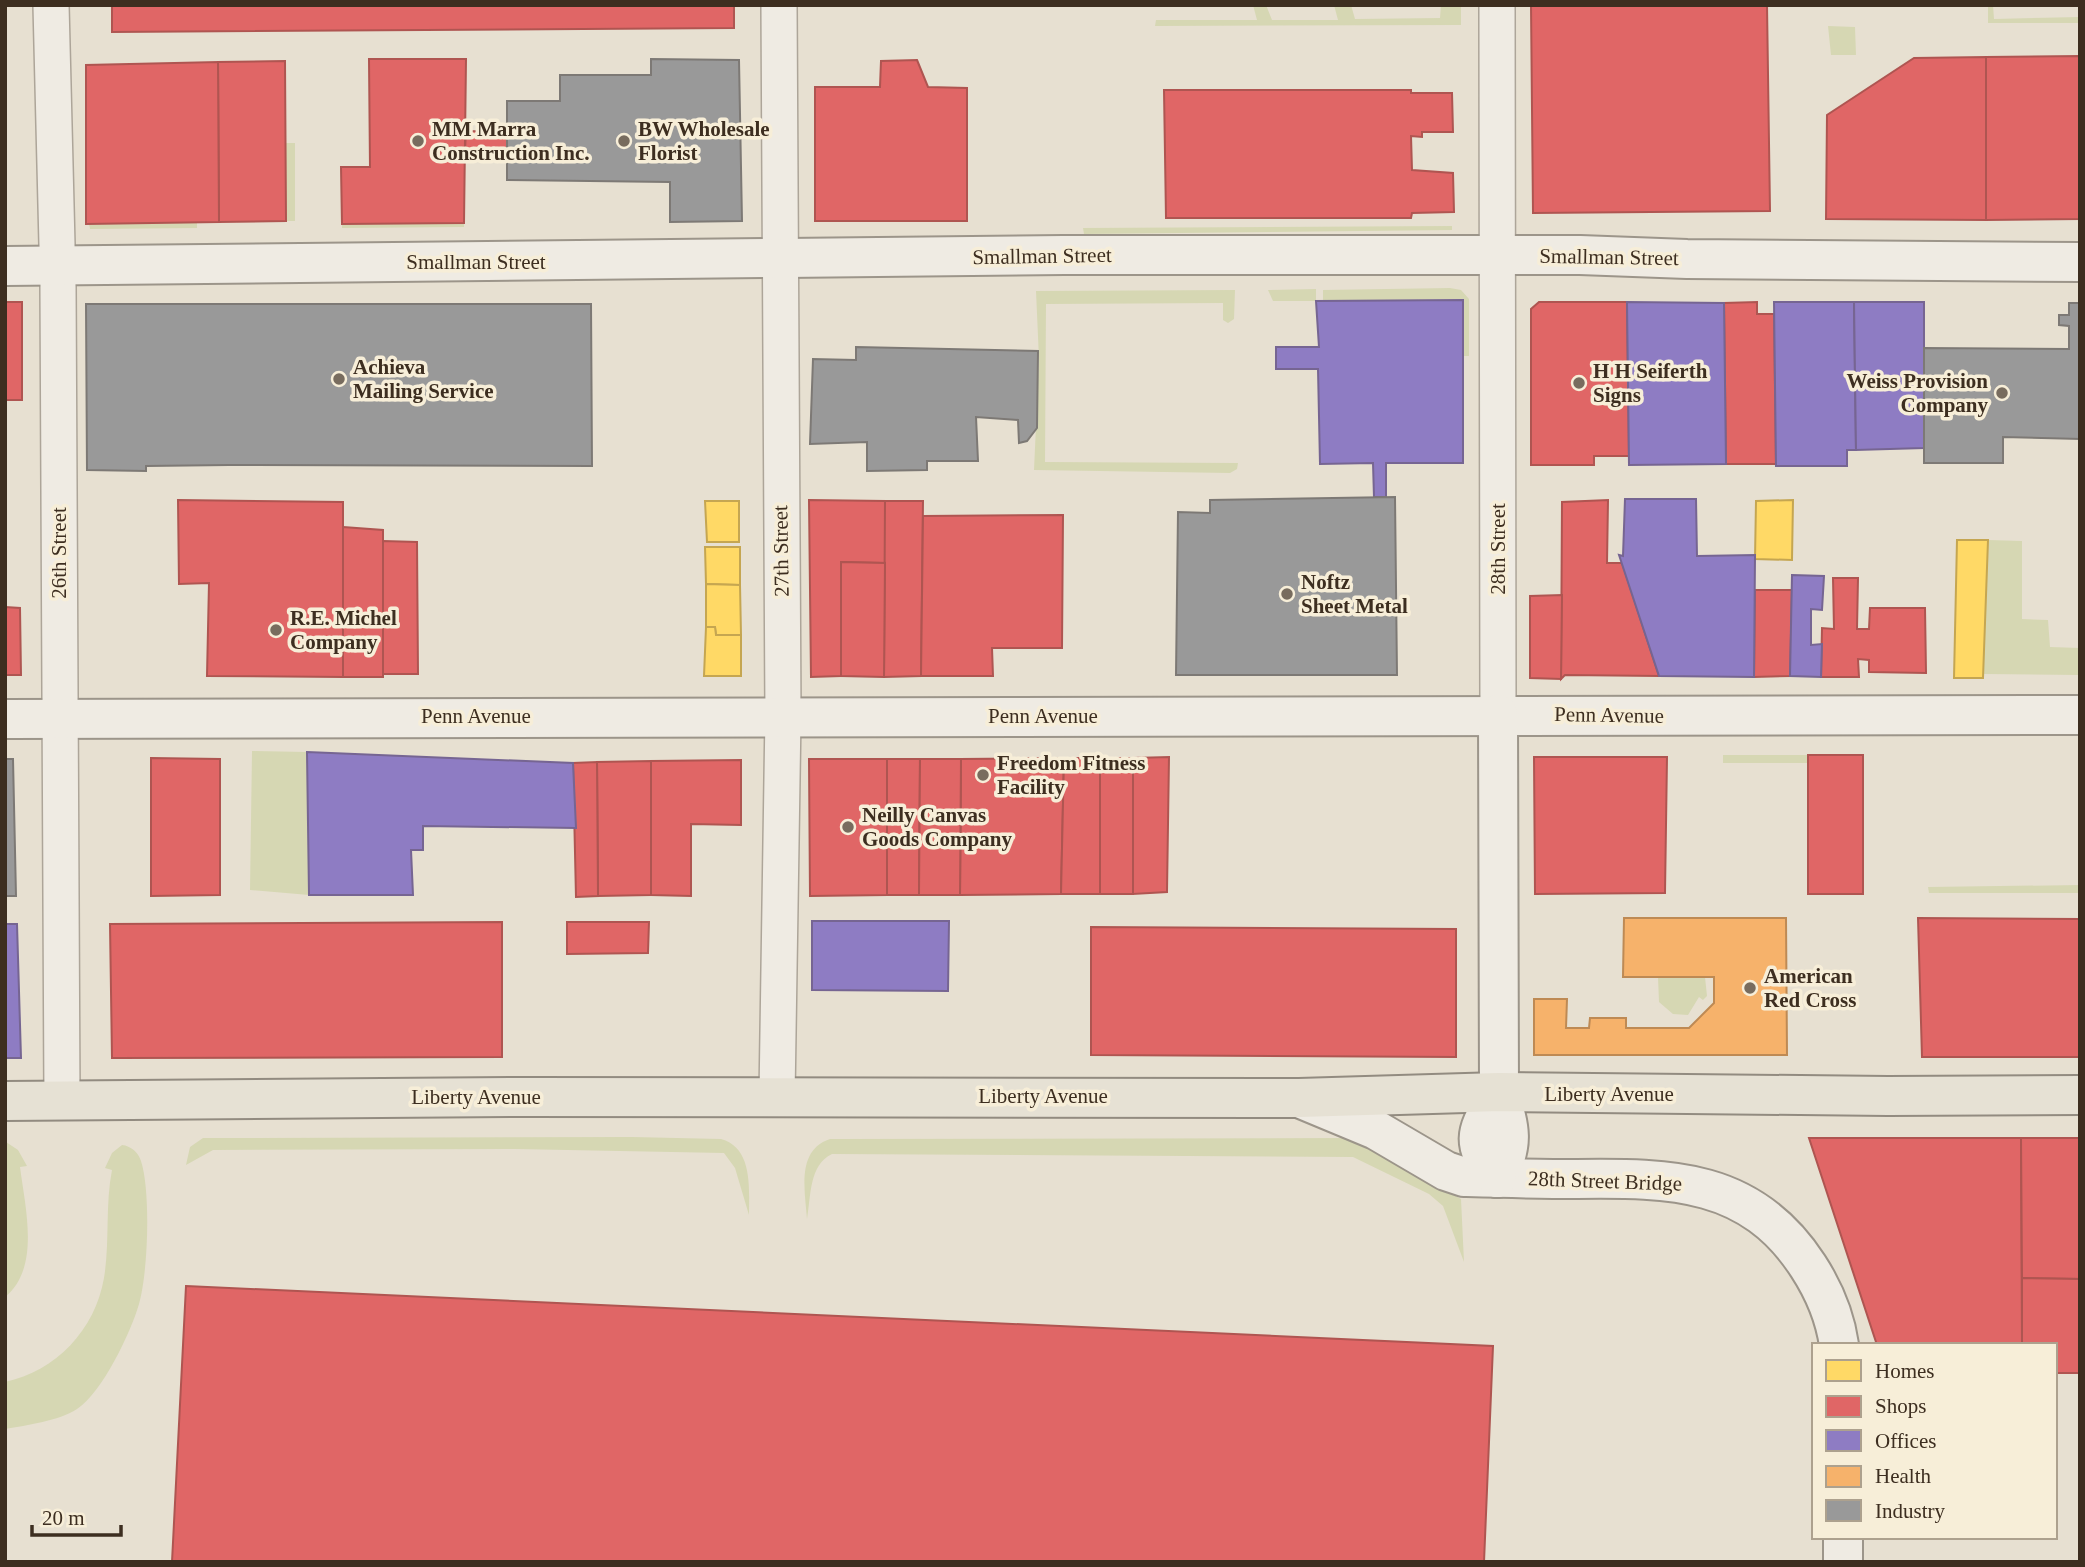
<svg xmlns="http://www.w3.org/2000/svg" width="2085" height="1567" viewBox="0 0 2085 1567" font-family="Georgia,serif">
	<rect width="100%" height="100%" fill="#e7e0d1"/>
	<g fill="#d6d7b3">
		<polygon points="1253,5 1266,5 1272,20 1338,20 1334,5 1351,5 1355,19 1440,18 1441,5 1461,5 1461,25 1155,26 1156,20 1257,20"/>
		<polygon points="1988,5 1993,5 1994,19 2080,17 2080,23 1988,23"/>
		<polygon points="1828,26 1855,27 1856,55 1831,55"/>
		<rect x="286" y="143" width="9" height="78"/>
		<polygon points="197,222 197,228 90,229 89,224"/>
		<polygon points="464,223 464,227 342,228 342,224"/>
		<polygon points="1452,226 1452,230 1084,234 1083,228"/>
		<polygon points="1450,288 1461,290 1469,299 1469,356 1463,356 1463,300 1323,301 1323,290"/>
		<polygon points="1316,289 1316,301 1273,301 1268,290"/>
		<polygon points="1235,290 1234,319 1228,323 1223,320 1223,303 1046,304 1045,462 1238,463 1237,469 1230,473 1034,470 1039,359 1036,291"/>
		<polygon points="1988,540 2022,541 2022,619 2048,620 2050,647 2080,648 2080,675 1983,674"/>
		<polygon points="252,751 307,752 309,895 250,890"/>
		<rect x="1723" y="755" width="85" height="8"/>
		<polygon points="2080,885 2080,893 1929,893 1928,887"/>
		<polygon points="1658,977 1705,977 1707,996 1703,1000 1699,997 1688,1015 1673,1014 1659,1002"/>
		<path d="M632 1137 721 1139C753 1148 749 1188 749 1215L735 1168 724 1153 515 1149 213 1150 186 1165 190 1147 203 1138Z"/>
		<path d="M1351 1138 1461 1199 1464 1262 1443 1206 1429 1194 1353 1157 832 1154C809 1165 811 1196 807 1219 805 1191 796 1150 830 1139Z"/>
		<path d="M6 1142 18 1150 27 1166 20 1167C25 1207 41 1268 5 1297Z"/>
		<path d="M122 1145C131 1146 138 1152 141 1161 151 1192 148 1273 139 1304 131 1332 102 1393 77 1409 58 1421 28 1425 5 1429V1382C56 1371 95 1330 104 1278 110 1242 105 1206 112 1170L105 1168 112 1153Z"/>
	</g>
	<g fill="#ffd966" stroke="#c5a651" stroke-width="2">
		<polygon points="1793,500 1792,560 1755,559 1756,501"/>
		<polygon points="705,501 739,501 739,542 707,542"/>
		<polygon points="1957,540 1988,540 1983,678 1954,678"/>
		<polygon points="705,547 740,547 740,585 706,584"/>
		<polygon points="706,584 740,585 741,635 716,635 715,627 706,627"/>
		<polygon points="706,627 715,627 716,635 741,635 741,676 704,676"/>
	</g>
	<g fill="#e06666" stroke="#af5551" stroke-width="2">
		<polygon points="112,5 734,5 734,28 112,32"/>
		<polygon points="1531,5 1767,5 1770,211 1533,213"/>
		<polygon points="2080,56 2080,219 1986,220 1986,57"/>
		<polygon points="1986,57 1986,220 1826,219 1827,115 1914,58"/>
		<polygon points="369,59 466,59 464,223 342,224 341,167 370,167"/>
		<polygon points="917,60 928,87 967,88 967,221 815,221 815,87 880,87 881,61"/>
		<polygon points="285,61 286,221 219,222 218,62"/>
		<polygon points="218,62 219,222 86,224 86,65"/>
		<polygon points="1164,90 1411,90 1411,93 1452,93 1453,132 1422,132 1422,137 1411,136 1412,170 1453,173 1454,212 1412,213 1411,218 1166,218"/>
		<polygon points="466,131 507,132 507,150 465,150"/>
		<rect x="5" y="302" width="17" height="98"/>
		<polygon points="1539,302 1627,302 1629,456 1594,456 1594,465 1531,465 1531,309"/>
		<polygon points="1757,302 1757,314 1774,314 1776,464 1726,464 1724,303"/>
		<polygon points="178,500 343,502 343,677 207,676 209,583 179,584"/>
		<polygon points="809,500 885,501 885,563 841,562 841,676 811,677"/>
		<polygon points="1608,500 1607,563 1622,563 1659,676 1565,675 1561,679 1562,502"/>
		<polygon points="885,501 923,501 921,676 884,677"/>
		<polygon points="1063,515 1062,648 992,648 993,676 921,676 923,516"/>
		<polygon points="343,527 383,530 383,677 343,677"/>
		<polygon points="383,541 417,542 418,674 383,674"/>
		<polygon points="841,562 885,563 884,677 841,676"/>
		<polygon points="1833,578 1858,578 1857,629 1869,629 1870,608 1925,608 1926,673 1869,672 1869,660 1858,659 1859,677 1821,677 1822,628 1834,629"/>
		<polygon points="1755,590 1792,590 1790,676 1754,677"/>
		<polygon points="1562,595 1561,679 1530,678 1530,596"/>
		<polygon points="5,607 20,608 21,675 5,675"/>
		<rect x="1808" y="755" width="55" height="139"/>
		<polygon points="1169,757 1167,892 1133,894 1133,758"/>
		<polygon points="1534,757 1667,757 1665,893 1535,894"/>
		<polygon points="151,758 220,759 220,895 151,896"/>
		<polygon points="1064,758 1061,894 960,895 961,759"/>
		<polygon points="1064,758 1100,758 1100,894 1061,894"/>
		<rect x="1100" y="758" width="33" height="136"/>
		<polygon points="809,759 887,759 887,895 810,896"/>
		<polygon points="887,759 920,759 919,895 887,895"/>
		<polygon points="920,759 961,759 960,895 919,895"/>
		<polygon points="741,760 741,825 691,824 691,896 651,895 651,761"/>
		<polygon points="651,761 651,895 598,896 597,762"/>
		<polygon points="597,762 598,896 576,897 573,763"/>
		<polygon points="1918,918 2080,919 2080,1057 1922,1057"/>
		<polygon points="502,922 502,1057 112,1058 110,924"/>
		<polygon points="567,922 649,922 648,953 567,954"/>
		<polygon points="1091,927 1456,929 1456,1057 1091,1055"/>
		<polygon points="1809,1138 2021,1138 2022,1345 1877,1345"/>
		<polygon points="2021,1138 2080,1138 2080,1279 2022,1278"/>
		<polygon points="2022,1278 2080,1279 2080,1373 2055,1373 2055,1345 2022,1345"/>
		<polygon points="186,1286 1493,1346 1484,1562 172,1562"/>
	</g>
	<g fill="#8e7cc3" stroke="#766592" stroke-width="2">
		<polygon points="1463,300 1463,463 1386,463 1386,497 1374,497 1373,463 1320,464 1318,369 1276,369 1276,347 1319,347 1316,301"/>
		<polygon points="1627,302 1724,303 1726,464 1629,465"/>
		<polygon points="1774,302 1854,302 1856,450 1847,450 1847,466 1776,466"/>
		<polygon points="1854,302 1924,302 1924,448 1856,450"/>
		<polygon points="1625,499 1696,499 1697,556 1755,555 1754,677 1659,676 1619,555 1623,556"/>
		<polygon points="1792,575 1824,576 1822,610 1811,609 1811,645 1822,644 1821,677 1790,676"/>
		<polygon points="307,752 573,763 576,828 423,826 423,850 411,850 413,895 309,895"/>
		<polygon points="812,921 949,921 948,991 812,990"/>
		<polygon points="5,924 17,924 21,1058 5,1058"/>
	</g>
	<polygon fill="#f6b26b" stroke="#be8a54" stroke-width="2" points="1624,918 1786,918 1787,1055 1534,1055 1534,999 1567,999 1566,1028 1589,1028 1590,1018 1626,1018 1626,1028 1689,1028 1714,1003 1714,977 1623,977"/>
	<g fill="#999" stroke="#7d7975" stroke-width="2">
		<polygon points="651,59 739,60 742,221 670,222 670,182 507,180 507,101 560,101 560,75 651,75"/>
		<polygon points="2069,303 2080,303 2080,439 2003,437 2003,463 1924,463 1924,348 2069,349 2069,326 2059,325 2059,315 2069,315"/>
		<polygon points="86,304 591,304 592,466 229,465 146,466 146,471 87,470"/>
		<polygon points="856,347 1038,351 1037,428 1027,441 1019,443 1018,420 976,417 978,461 927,461 927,470 867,471 867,442 810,444 813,359 856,360"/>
		<polygon points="1395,497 1397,675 1176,675 1178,512 1210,513 1210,500"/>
		<polygon points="5,759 13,759 16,896 5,896"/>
	</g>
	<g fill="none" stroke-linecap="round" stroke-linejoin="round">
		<defs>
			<g id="street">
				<polyline points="51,5 58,285 62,1100"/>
				<polyline points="1497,5 1498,714"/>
				<polyline points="777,1096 783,715 779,5"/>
			</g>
			<g id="secondary">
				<polyline points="5,266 1064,255 1580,255 1687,259 2080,262"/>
				<polyline points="5,719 2080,715"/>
				<path d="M1299 1098 1376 1130 1446 1171 1464 1177C1502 1178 1539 1179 1577 1179 1671 1178 1751 1178 1808 1266 1823 1289 1835 1317 1839 1345"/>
				<path d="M1497 1178C1515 1143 1510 1128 1499 1092L1498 714"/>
				<path d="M1497 1178C1468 1139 1477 1132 1499 1092"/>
				<polyline points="1843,1537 1843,1562"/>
			</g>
			<polyline id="primary" points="5,1101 523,1097 1299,1098 1499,1092 1888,1096 2080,1095"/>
		</defs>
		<use href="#street" stroke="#ada599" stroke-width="38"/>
		<use href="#secondary" stroke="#9c958a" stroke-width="42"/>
		<use href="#primary" stroke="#928b80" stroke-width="42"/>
		<use href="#street" stroke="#efebe3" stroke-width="35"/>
		<use href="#secondary" stroke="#efebe3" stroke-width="38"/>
		<use href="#primary" stroke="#e6e1d4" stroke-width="38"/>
	</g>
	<g fill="#786c5e" stroke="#f7eed8" stroke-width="2.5">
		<circle cx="418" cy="141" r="7"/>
		<circle cx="624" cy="141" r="7"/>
		<circle cx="339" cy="379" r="7"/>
		<circle cx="1579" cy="383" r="7"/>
		<circle cx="2002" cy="393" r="7"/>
		<circle cx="1287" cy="594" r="7"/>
		<circle cx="276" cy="630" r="7"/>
		<circle cx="983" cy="775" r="7"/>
		<circle cx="848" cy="827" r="7"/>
		<circle cx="1750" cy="988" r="7"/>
	</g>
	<g text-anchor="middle" stroke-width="7" stroke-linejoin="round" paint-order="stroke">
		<g font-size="21" font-weight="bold" fill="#3d2e20" stroke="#f7eed8" text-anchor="start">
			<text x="432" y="136">MM Marra<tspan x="432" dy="24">Construction Inc.</tspan></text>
			<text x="638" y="136">BW Wholesale<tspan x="638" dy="24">Florist</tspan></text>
			<text x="353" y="374">Achieva<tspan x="353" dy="24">Mailing Service</tspan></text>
			<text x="1593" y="378">H H Seiferth<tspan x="1593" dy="24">Signs</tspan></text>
			<text x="1988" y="388" text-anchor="end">Weiss Provision<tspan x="1988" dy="24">Company</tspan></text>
			<text x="1301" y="589">Noftz<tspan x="1301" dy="24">Sheet Metal</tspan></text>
			<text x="290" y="625">R.E. Michel<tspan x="290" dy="24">Company</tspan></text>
			<text x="997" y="770">Freedom Fitness<tspan x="997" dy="24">Facility</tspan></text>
			<text x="862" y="822">Neilly Canvas<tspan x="862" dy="24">Goods Company</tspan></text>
			<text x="1764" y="983">American<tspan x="1764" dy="24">Red Cross</tspan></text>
		</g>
		<g font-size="21" fill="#3d2e20" stroke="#f7eed8">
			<text transform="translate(1042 256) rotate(-1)" y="7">Smallman Street</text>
			<text transform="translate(1609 257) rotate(1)" y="7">Smallman Street</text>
			<text x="476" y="269">Smallman Street</text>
			<text transform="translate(1498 549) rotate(-90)" y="7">28th Street</text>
			<text transform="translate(781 551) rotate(-91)" y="7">27th Street</text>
			<text transform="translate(59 553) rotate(-90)" y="7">26th Street</text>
			<text transform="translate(1609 715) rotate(1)" y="7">Penn Avenue</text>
			<text x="476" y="723">Penn Avenue</text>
			<text x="1043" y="723">Penn Avenue</text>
			<text x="1609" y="1101">Liberty Avenue</text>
			<text x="1043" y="1103">Liberty Avenue</text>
			<text x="476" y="1104">Liberty Avenue</text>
			<text transform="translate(1605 1181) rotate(2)" y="7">28th Street Bridge</text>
		</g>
	</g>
	<rect width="2085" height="1567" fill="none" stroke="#3d2e20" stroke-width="14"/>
	<rect x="1812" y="1343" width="245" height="196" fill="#f7eed8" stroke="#ada18e" stroke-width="2"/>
	<rect x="1826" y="1360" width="35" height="21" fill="#ffd966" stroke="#ada18e" stroke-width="2"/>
	<text x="1875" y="1378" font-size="21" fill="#3d2e20">Homes</text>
	<rect x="1826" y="1396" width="35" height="21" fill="#e06666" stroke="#ada18e" stroke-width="2"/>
	<text x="1875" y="1413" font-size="21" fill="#3d2e20">Shops</text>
	<rect x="1826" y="1430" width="35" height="21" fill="#8e7cc3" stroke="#ada18e" stroke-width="2"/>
	<text x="1875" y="1448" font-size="21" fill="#3d2e20">Offices</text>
	<rect x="1826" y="1466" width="35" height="21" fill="#f6b26b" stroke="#ada18e" stroke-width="2"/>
	<text x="1875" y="1483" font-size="21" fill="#3d2e20">Health</text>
	<rect x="1826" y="1500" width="35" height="21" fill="#999999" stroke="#ada18e" stroke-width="2"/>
	<text x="1875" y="1518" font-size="21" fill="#3d2e20">Industry</text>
	<path d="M32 1525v10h89v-10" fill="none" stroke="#3d2e20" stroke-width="3.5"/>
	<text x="42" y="1525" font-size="21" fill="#3d2e20" stroke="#f7eed8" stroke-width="5" paint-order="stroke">20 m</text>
</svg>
